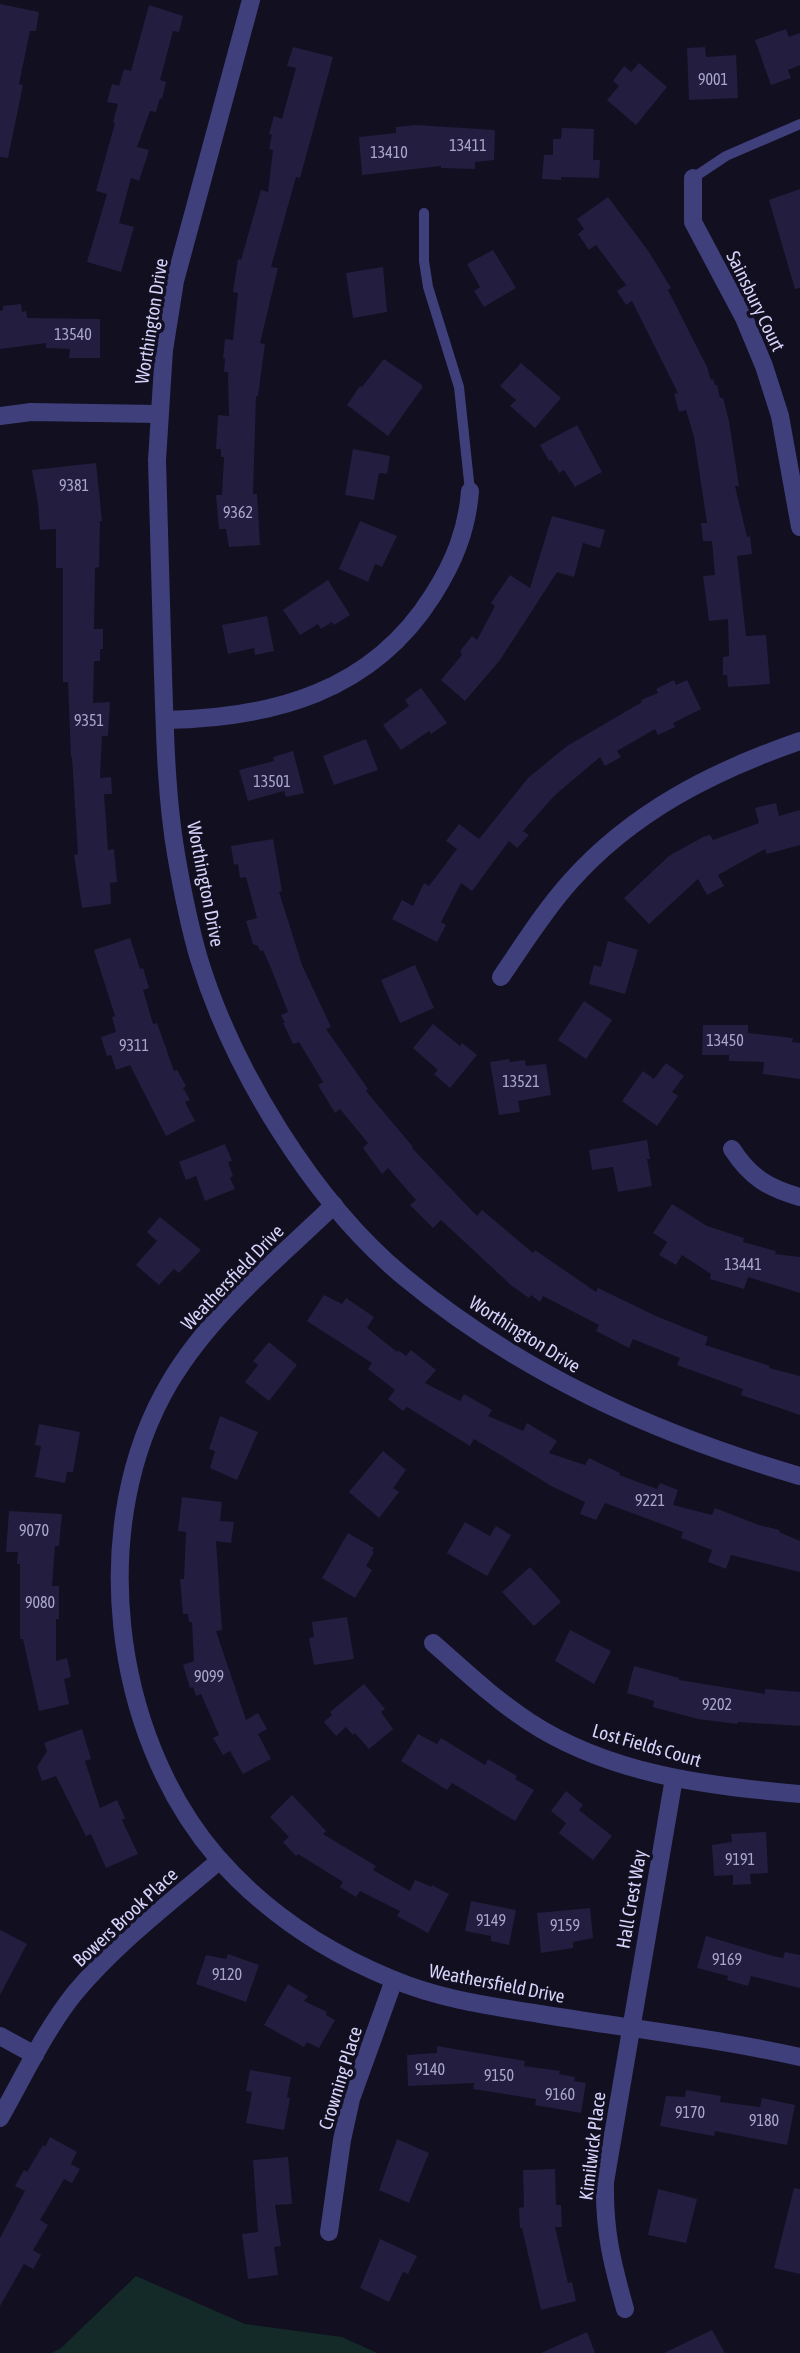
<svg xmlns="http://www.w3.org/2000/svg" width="800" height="2353" viewBox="0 0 800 2353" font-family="'Asap Condensed',sans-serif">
	<rect width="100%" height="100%" fill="#120f20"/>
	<polygon fill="#132a28" points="136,2276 245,2324 342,2337 377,2353 51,2353 60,2349"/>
	<g fill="#231d3f">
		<polygon points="0,4 39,12 36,31 30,31 19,84 23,85 8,158 0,157"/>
		<polygon points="149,5 183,16 179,32 173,31 160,80 166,82 162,99 160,98 156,112 150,111 137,147 149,150 139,181 131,178 119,223 134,227 121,272 87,262 107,194 96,191 115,123 113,122 118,104 107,102 112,84 119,86 124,69 131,71"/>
		<polygon points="786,29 789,37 800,33 800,65 788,70 791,78 771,85 755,40"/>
		<polygon points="293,47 333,57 300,178 296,177 271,267 278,268 260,343 265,344 258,396 256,396 253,494 257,494 260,545 229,547 226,529 219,529 216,495 222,495 224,457 221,457 221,449 216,449 218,415 229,416 228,372 224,372 225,358 223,358 225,339 233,340 238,293 233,292 238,259 241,260 261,190 268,192 273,150 269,149 272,135 269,134 274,116 282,119 296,68 287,66"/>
		<polygon points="705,47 706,57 736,55 738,98 689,100 687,48"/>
		<polygon points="639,63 667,87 636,125 607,100 619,86 613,81 624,66 631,72"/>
		<polygon points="416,125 495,130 494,160 475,162 475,169 441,168 441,166 362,175 359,137 396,133 396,127"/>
		<polygon points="562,128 594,129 593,160 600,160 599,178 561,177 561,180 542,179 544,155 553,155 553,139 561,139"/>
		<polygon points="800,189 800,288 795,289 769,200"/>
		<polygon points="608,197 649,252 671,288 668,290 707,367 711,380 713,379 715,385 717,385 720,398 723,398 729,421 739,486 735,486 747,537 750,536 752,554 737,556 746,636 766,635 770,684 728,687 727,675 723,675 723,657 729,656 728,619 709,621 703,576 715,575 712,541 703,541 701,523 707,523 694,437 686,410 679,412 674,394 678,393 632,301 626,305 617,291 626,285 596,245 589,250 578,234 584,229 577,219"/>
		<polygon points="493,250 516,288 484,307 474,291 480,287 467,264"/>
		<polygon points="383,267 387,312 353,318 346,273"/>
		<polygon points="21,304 22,312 26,311 27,318 100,319 100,358 69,358 70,349 46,348 46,343 0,349 0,311 3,310 3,306"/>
		<polygon points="384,359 422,385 422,388 388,436 347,405 360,386 362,387"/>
		<polygon points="521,363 561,398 535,428 510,406 516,400 500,386"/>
		<polygon points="577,425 602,472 575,487 564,470 559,473 551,460 549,461 540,445"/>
		<polygon points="353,449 390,456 387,474 379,473 374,500 345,495"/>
		<polygon points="96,463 102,521 100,521 99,567 95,568 94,629 103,629 103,649 100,649 100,661 94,661 93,703 110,702 108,736 102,736 100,778 111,777 112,794 104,794 108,850 114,849 117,882 110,883 111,904 82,908 74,855 78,854 72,757 71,757 68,682 63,682 63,568 56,568 56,529 40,530 38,504 32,470"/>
		<polygon points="552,516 605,530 600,548 583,543 574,577 557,572 500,660 465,701 441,680 462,655 460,651 472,636 477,640 495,606 491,603 510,575 530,588"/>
		<polygon points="360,521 397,536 382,567 375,564 368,582 339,569"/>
		<polygon points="328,580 350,615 334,625 332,622 321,629 318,624 300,635 283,610"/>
		<polygon points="267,616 274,651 255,655 254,648 228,654 222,625"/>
		<polygon points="674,680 676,685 687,680 701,709 673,723 675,727 658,735 655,729 617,751 621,757 605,766 600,757 555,795 523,831 529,835 517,848 509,841 472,891 461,883 441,922 446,925 437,942 392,919 402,900 413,906 424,883 429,886 457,849 446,841 459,824 479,839 528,778 567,746 642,702 641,700 658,693 656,689"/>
		<polygon points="421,688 447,723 431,734 429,731 401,750 383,725 409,706 405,700"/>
		<polygon points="366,739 378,770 334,785 323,756"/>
		<polygon points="293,751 304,793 286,797 284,791 248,801 239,770 274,761 273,757"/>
		<polygon points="776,803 779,816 800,810 800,845 767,854 765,849 718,875 724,886 707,895 698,879 649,924 624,898 669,856 703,837 710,835 713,840 759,823 755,808"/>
		<polygon points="273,839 282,891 279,892 302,965 331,1027 326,1029 368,1089 366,1091 413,1147 412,1148 477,1216 482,1210 533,1253 535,1250 596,1292 598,1288 656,1316 708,1337 705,1345 770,1366 769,1368 800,1376 800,1415 741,1395 743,1389 677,1365 680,1358 633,1339 629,1348 596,1331 599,1325 543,1296 540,1302 531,1295 529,1298 512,1286 441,1220 433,1228 410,1205 416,1200 388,1168 382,1174 363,1148 368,1143 340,1109 335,1113 318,1085 323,1082 299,1042 293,1044 283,1023 285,1023 281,1015 288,1012 271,968 263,950 260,951 258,946 253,944 246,921 257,918 246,877 240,878 238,864 234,865 231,846"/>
		<polygon points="130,938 140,969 143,968 149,988 143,990 153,1024 157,1023 174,1071 177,1070 186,1086 183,1088 190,1100 185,1102 195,1121 166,1136 130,1065 116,1070 111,1055 107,1056 101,1037 116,1032 112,1017 115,1016 94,950"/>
		<polygon points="608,941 638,950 625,994 589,984 594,965 601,967"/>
		<polygon points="415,965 434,1008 400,1023 381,980"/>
		<polygon points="584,1001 612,1020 586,1059 558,1040"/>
		<polygon points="433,1024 460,1046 462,1043 477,1055 450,1088 434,1074 438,1070 413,1048"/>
		<polygon points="703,1025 748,1025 748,1033 793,1038 792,1042 800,1043 800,1079 763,1074 764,1062 729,1061 729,1055 702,1055"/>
		<polygon points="509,1059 510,1062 525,1060 526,1066 546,1064 551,1095 518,1101 520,1112 499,1115 490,1062"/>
		<polygon points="666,1063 684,1076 672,1092 678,1096 657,1126 622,1101 643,1071 654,1079"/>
		<polygon points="647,1140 650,1159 647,1159 652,1186 618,1192 613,1167 592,1170 589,1150"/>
		<polygon points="225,1144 232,1161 228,1162 233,1176 230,1178 235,1189 205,1201 196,1176 186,1180 179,1162"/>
		<polygon points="672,1204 707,1226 744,1238 743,1242 776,1251 775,1254 800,1257 800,1293 748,1277 744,1289 710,1279 711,1274 682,1255 676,1265 659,1255 667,1242 653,1233"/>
		<polygon points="160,1217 201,1250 179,1273 174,1269 159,1285 136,1265 157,1241 147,1232"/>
		<polygon points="324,1295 342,1304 346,1298 374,1317 367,1328 397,1352 398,1350 406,1356 411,1350 436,1370 425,1383 460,1401 464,1394 492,1410 488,1416 523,1431 527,1423 557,1441 549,1453 585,1465 589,1458 620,1473 619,1475 657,1489 660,1483 678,1490 673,1505 712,1515 715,1508 759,1525 780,1530 779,1532 800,1541 800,1572 731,1555 726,1569 708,1562 712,1550 681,1538 683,1532 605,1503 596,1520 580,1514 585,1502 553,1487 474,1439 470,1446 407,1407 403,1411 388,1399 395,1390 368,1369 372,1363 307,1321"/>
		<polygon points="269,1342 297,1365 269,1401 245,1382 258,1365 253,1361"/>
		<polygon points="220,1416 258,1432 237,1480 210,1468 215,1451 209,1449"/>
		<polygon points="39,1424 80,1432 73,1472 67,1472 65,1483 35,1477 41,1446 35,1445"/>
		<polygon points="383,1451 406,1470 393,1488 399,1492 379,1518 349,1492"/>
		<polygon points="182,1497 222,1502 220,1521 234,1522 231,1543 216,1541 222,1630 216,1631 246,1720 258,1713 267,1729 258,1734 271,1759 243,1774 230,1751 223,1755 213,1738 219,1735 201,1694 196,1696 193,1687 190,1688 183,1665 194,1661 192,1622 189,1622 188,1614 183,1614 180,1579 184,1579 186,1532 178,1531"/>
		<polygon points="9,1511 62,1514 59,1546 55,1546 52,1586 59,1586 59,1619 56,1619 56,1661 67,1658 71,1677 64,1679 69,1704 39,1711 23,1639 20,1639 20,1564 17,1564 18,1552 6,1552"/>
		<polygon points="465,1522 490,1536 496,1526 511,1535 487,1576 447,1553"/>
		<polygon points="348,1533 374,1548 372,1551 374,1552 366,1566 372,1570 355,1598 322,1578"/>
		<polygon points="530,1567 561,1602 534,1626 502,1592"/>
		<polygon points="347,1617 354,1659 314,1665 309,1638 314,1637 312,1622"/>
		<polygon points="570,1630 611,1651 594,1684 555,1661"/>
		<polygon points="634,1666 679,1678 679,1680 765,1694 765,1689 800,1692 800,1726 738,1722 737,1724 698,1719 653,1707 654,1701 627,1693"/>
		<polygon points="364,1684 385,1709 381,1712 393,1729 369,1749 355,1733 353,1735 346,1727 336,1736 324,1722 332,1715 330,1712"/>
		<polygon points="82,1729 91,1759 85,1761 100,1808 117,1800 125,1818 122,1820 138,1854 106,1868 91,1834 86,1836 56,1776 42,1781 37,1767 47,1751 44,1743"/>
		<polygon points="418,1734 437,1744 441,1738 485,1765 488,1759 517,1776 515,1779 534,1790 515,1821 452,1783 447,1790 401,1761"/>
		<polygon points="566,1791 583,1805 579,1810 612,1836 593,1860 559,1833 566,1823 551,1811"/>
		<polygon points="292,1795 326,1831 323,1834 376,1866 373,1870 410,1891 415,1880 432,1887 432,1885 449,1894 428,1933 397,1916 400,1911 360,1891 356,1897 340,1887 343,1882 298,1854 296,1856 283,1842 289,1837 270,1817"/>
		<polygon points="766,1832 768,1873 750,1874 751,1884 733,1885 733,1875 714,1876 712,1845 732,1842 731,1834"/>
		<polygon points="471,1901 516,1910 509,1945 491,1941 491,1936 465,1931"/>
		<polygon points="590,1908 593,1938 573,1942 573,1948 541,1953 537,1913"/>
		<polygon points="0,1930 27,1944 0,1995"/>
		<polygon points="706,1936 773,1956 783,1958 785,1952 800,1955 800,1988 751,1976 748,1986 727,1980 728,1976 697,1968"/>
		<polygon points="228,1954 259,1965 246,2002 196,1984 206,1955 226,1959"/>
		<polygon points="288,1984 308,1996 304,2001 327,2012 326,2015 335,2020 319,2048 307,2042 304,2047 264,2025"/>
		<polygon points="437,2046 525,2061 524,2066 560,2071 559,2074 575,2077 574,2081 586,2083 581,2113 535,2105 536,2099 473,2089 474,2083 408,2086 407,2055 437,2053"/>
		<polygon points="250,2070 291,2077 287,2097 290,2098 284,2130 246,2123 252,2092 246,2091"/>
		<polygon points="686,2090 721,2096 720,2102 760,2107 762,2098 795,2105 787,2145 715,2131 714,2136 660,2126 666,2096 685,2097"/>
		<polygon points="50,2137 77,2152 71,2164 80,2169 72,2183 64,2179 40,2220 48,2225 33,2250 41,2255 33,2269 24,2264 0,2306 0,2238 25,2191 15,2186 24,2170 27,2172 43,2145 45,2147"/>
		<polygon points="397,2139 429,2153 409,2203 379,2190"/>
		<polygon points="288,2157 292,2204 275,2205 281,2246 274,2247 278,2275 248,2279 242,2234 258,2232 253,2160"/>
		<polygon points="555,2169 556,2205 561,2205 562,2227 555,2227 568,2283 572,2282 576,2301 541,2310 522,2228 520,2228 519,2208 524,2207 523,2170"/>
		<polygon points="794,2188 800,2189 800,2274 774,2268"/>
		<polygon points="658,2189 697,2199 686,2243 648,2235"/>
		<polygon points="380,2239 417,2256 408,2274 403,2272 389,2302 360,2288"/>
		<polygon points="712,2330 725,2353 664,2353"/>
		<polygon points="587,2332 595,2353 541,2353"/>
	</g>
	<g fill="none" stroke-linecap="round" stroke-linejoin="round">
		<g stroke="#3f3f7b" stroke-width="10">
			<polyline points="693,178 726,156 800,124"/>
			<polyline points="424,213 424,261 428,287 459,387 470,491"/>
		</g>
		<g stroke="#3f3f7b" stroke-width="18">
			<path d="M251 0 175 281 164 350 157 460C159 532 161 603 163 674 165 734 166 795 176 854 182 889 189 925 199 959 233 1070 313 1201 403 1276 520 1373 655 1434 800 1476"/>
			<polyline points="693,178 693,222 744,318 764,366 780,416 800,527"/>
			<polyline points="0,416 31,412 158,414"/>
			<path d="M165 720C273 718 372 692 433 595 454 562 467 530 470 491"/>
			<path d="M501 977C523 945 544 911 570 882 632 812 713 771 800 741"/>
			<path d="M732 1149C750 1177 768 1188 800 1197"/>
			<path d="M334 1205C276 1261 211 1313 170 1382 86 1523 111 1734 217 1857 265 1912 326 1952 392 1979 439 1999 490 2006 540 2014 626 2028 715 2038 800 2057"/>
			<path d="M433 1643C464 1670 493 1698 528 1721 608 1774 707 1786 800 1794"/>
			<polyline points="0,2036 35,2055"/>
			<path d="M0 2118C24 2076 44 2032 74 1994 116 1943 170 1903 220 1860"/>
			<polyline points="329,2232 342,2140 351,2099 394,1980"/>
			<path d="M625 2309C612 2263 604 2231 605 2182L674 1778"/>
		</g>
	</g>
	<g text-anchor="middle" stroke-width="7" stroke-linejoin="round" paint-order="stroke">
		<g font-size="16" fill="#a9a6cc">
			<text x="713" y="85">9001</text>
			<text x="468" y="151">13411</text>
			<text x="389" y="158">13410</text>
			<text x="73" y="340">13540</text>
			<text x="74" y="491">9381</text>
			<text x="238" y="518">9362</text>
			<text x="89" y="726">9351</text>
			<text x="272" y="787">13501</text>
			<text x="725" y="1046">13450</text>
			<text x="134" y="1051">9311</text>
			<text x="521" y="1087">13521</text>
			<text x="743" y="1270">13441</text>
			<text x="650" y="1506">9221</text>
			<text x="34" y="1536">9070</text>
			<text x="40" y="1608">9080</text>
			<text x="209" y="1682">9099</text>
			<text x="717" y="1710">9202</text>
			<text x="740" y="1865">9191</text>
			<text x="491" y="1926">9149</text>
			<text x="565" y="1931">9159</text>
			<text x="727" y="1965">9169</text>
			<text x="227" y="1980">9120</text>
			<text x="430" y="2075">9140</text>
			<text x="499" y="2081">9150</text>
			<text x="560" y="2100">9160</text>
			<text x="690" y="2118">9170</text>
			<text x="764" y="2126">9180</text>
		</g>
		<g font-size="19" fill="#d6d3fb" stroke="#120f20">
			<text transform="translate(756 301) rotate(64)" y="7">Sainsbury Court</text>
			<text transform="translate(151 321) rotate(-81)" y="7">Worthington Drive</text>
			<text transform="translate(206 884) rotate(79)" y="7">Worthington Drive</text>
			<text transform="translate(232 1277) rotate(-46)" y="7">Weathersfield Drive</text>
			<text transform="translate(525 1334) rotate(32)" y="7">Worthington Drive</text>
			<text transform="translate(647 1745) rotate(16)" y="7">Lost Fields Court</text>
			<text transform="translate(631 1899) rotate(-80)" y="7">Hall Crest Way</text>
			<text transform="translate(125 1917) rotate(-43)" y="7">Bowers Brook Place</text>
			<text transform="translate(497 1983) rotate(11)" y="7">Weathersfield Drive</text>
			<text transform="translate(340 2078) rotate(-73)" y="7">Crowning Place</text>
			<text transform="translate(592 2146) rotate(-83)" y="7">Kimilwick Place</text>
		</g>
	</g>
</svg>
